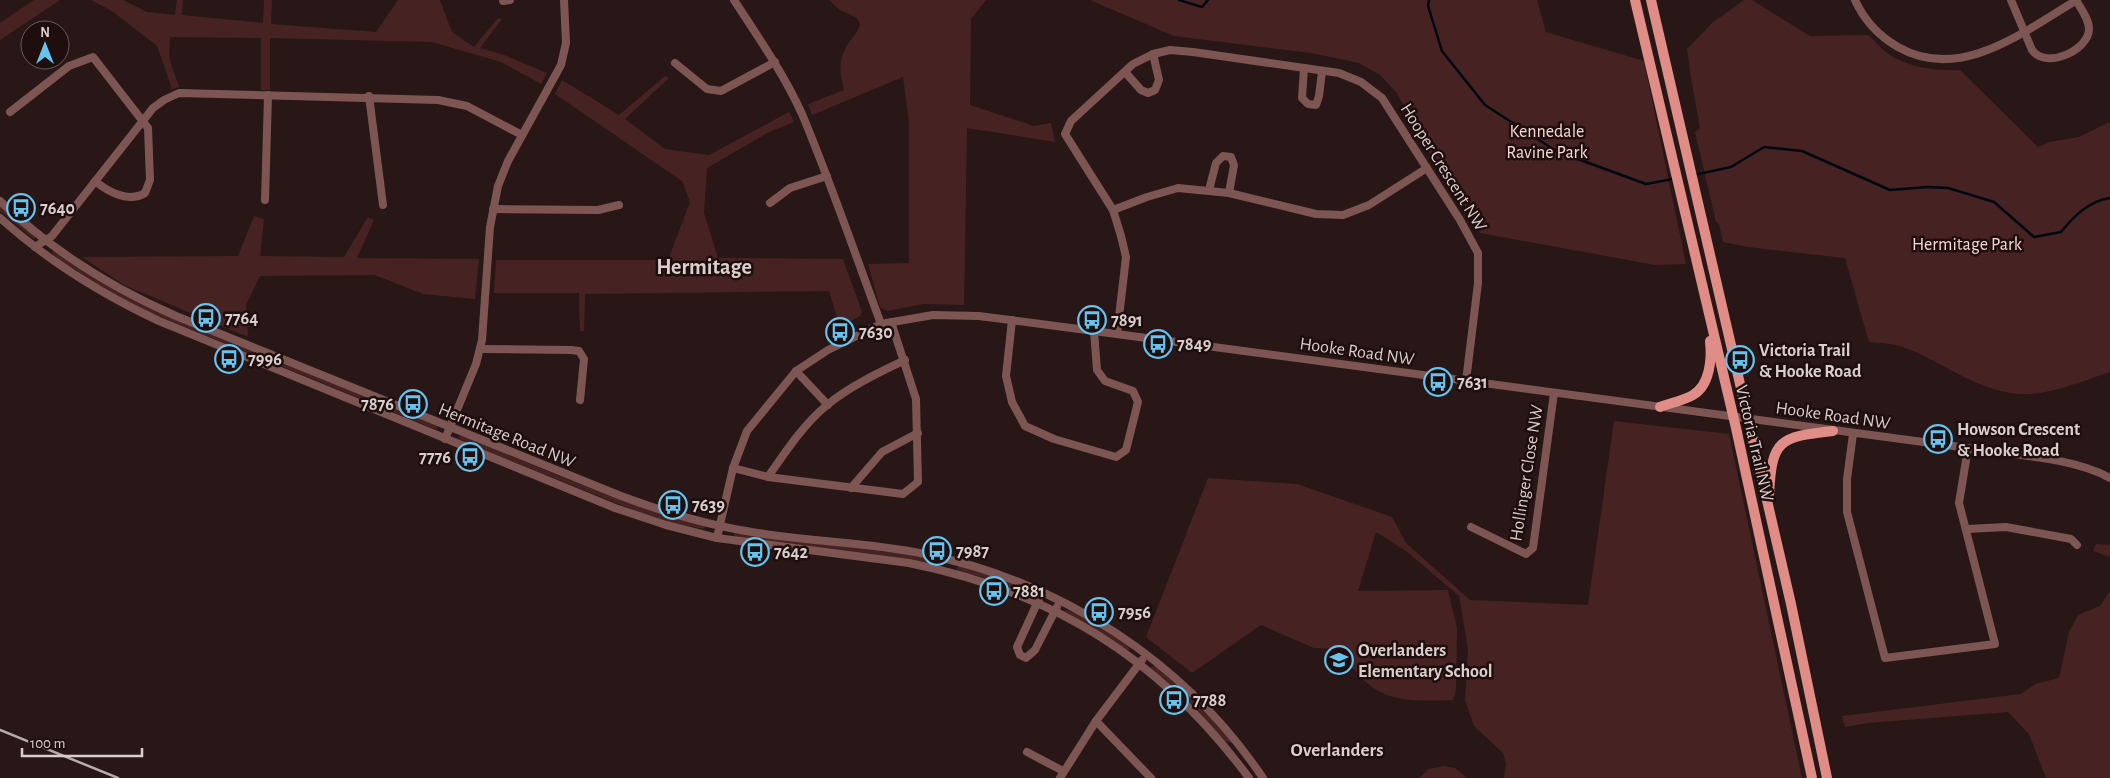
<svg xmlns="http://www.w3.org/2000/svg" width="2110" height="778" viewBox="0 0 2110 778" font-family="'Alegreya Sans',sans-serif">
	<rect width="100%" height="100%" fill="#281716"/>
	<g fill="#462322">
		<polygon points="34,0 60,0 0,40 0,23"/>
		<polygon points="91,0 123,0 147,12 175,15 177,0 183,0 182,15 263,23 264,0 272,0 271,24 376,32 398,0 440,0 452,32 474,47 498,18 502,19 480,48 504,55 547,73 541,84 501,62 432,42 270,38 270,90 261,90 261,38 170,37 169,58 179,87 172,89 157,46 112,11"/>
		<path d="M829 0H986L971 19 970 105 1034 126 1051 123 1055 142 967 128 964 305 923 304 887 311 880 307 868 264 909 263V122L903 77 812 115 808 104 844 90C840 74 838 63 846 47 851 38 857 35 860 24L857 18 840 10Z"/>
		<polygon points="1090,0 1537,0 1546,32 1644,61 1686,264 1655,265 1480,233 1470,214 1435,163 1397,93 1380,75 1359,63 1311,53 1174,36"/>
		<path d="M1744 0H1752L1810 36 1868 35C1875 41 1881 49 1888 54 1910 68 1936 71 1960 70L2038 147 2050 142 2079 137 2110 122V372C2089 379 2051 394 2028 394 1978 395 1945 361 1900 346 1890 343 1879 343 1869 342L1845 258 1748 247 1723 242 1719 224 1716 222 1695 132 1700 128 1691 78 1687 49 1712 23Z"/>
		<polygon points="665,76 669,78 625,119 665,149 709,155 789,112 794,122 769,132 707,168 704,213 718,258 843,259 862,312 860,316 840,327 829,291 585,294 584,331 580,331 579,293 494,293 496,260 668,260 690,202 682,181 555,94 562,80 619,115"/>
		<polygon points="0,205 36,236 34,239 0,211"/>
		<polygon points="254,216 264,219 260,256 344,257 368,217 374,220 357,258 479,259 475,299 423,294 375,275 260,276 246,305 248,337 124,285 82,257 238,256"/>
		<polygon points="54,250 108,286 433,424 438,426 437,430 139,308 106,290 57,258 52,253"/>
		<path d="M1614 421 1729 434 1802 778H1504L1506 764 1503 753 1474 726 1465 700 1468 650 1459 596 1406 551 1376 532 1358 591 1448 590 1457 628 1456 689 1453 700C1397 702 1372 702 1340 649L1314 648 1261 625 1192 673 1146 637 1208 478 1297 484 1392 517 1406 543 1470 600 1588 605Z"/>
		<path d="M460 435C540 468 620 503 705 526L704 529 673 523 636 511 466 443 458 438Z"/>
		<path d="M734 533 913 555 933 560 932 564C887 555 843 551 798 546 778 544 752 544 734 536Z"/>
		<polygon points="2096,544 2110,545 2110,557 2093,551"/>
		<polygon points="958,565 1021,586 1028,592 1027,594 992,580 957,570"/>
		<polygon points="2110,591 2110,778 2046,778 2029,734 2008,712 1868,723 1845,727 1842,716 2021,694 2035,684 2059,678 2069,632 2078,615 2100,606"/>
		<polygon points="1065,610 1074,611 1127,644 1130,649 1129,651 1064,611"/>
		<polygon points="1152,666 1159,668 1193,698 1232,742 1231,743 1225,741 1177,690 1151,668"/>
		<polygon points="1444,766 1455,768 1467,778 1419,778 1429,769"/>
	</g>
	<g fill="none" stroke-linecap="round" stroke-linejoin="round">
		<g stroke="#000811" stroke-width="2.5">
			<polyline points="1179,0 1202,7 1208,0"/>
			<polyline points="1429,0 1428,6 1442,51 1485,105 1556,151 1646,184 1673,179"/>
			<path d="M1694 175 1731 167 1764 147 1802 151 1890 190 1928 187 1948 188 1994 202 2034 237 2061 232C2074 216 2089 201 2110 198"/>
		</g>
		<g stroke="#7d5552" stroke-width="8">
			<path d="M734 0C758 37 784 74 802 114 831 183 855 254 881 324"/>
			<path d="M1855 0C1864 20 1879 36 1898 47 1961 83 2024 31 2077 0"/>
			<path d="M2011 0 2032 50C2046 70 2089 50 2089 29 2089 19 2081 9 2076 0"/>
			<polyline points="503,1 510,0"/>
			<polyline points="675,63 707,89 721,91 775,62"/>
			<polyline points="1304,68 1302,98 1308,104 1316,105 1319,96 1322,72"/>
			<polyline points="1125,72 1141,90 1148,93 1155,90 1159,80 1153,54"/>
			<polyline points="369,96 383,205"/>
			<path d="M10 112 69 66 93 57 148 128 150 180 145 193C129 203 108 192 95 181"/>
			<polyline points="1209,190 1216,163 1223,156 1231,157 1234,165 1229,193"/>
			<polyline points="265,200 268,95"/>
			<path d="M0 201C50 249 112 288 176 316L621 496C664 512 707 525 752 532 810 542 868 542 925 554 1062 582 1185 662 1263 778"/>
			<polyline points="770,203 790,188 827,176"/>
			<polyline points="493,209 598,210 619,205"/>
			<polyline points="1113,210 1147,197 1178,188 1229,193 1316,214 1343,215 1369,205 1427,168"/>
			<path d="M0 218C47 260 101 294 159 321L615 508 666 525 717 538 909 563C1054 592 1161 659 1249 778"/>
			<polyline points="35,247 52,236 153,108 164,100 179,93 438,100 467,106 522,135"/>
			<polyline points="1012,320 1006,376 1012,402 1025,426 1054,439 1116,457 1126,450 1138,402 1133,391 1105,381 1097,370 1094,331"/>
			<polyline points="1117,334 1126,257 1121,236 1113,210 1065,134 1071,121 1133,64 1153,54 1170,50 1193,52 1339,73 1361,82 1382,98 1460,220 1478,253 1478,283 1466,381"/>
			<polyline points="481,349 571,350 579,351 584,359 580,400"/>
			<polyline points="796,371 828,405"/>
			<polyline points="1853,434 1847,479 1847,512 1885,658 1995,644 1959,503 1968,448"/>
			<polyline points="445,439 476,364 482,340 490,227 498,186 508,161 561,65 566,43 564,0"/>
			<polyline points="733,468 768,477 903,494 918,482 916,399 891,322"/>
			<path d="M768 477C786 451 803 425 827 405 850 386 878 373 905 360"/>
			<polyline points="851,488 882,452 918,433"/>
			<polyline points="1471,527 1526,554 1533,548 1554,393"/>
			<polyline points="1967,529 2006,527 2071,539 2077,545"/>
			<path d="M717 538 733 468 747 431 796 371 828 350 881 324 933 315 979 316 1094 331 1968 448C2011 455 2073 457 2110 478"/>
			<polyline points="1039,599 1017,647 1020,655 1026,658 1035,650 1057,607"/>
			<polyline points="1096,721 1151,778"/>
			<polyline points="1027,752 1063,771"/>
			<polyline points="1060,778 1096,721 1142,660"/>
		</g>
		<g stroke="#e08d88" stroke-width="10">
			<polyline points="1635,0 1736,428 1812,778"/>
			<polyline points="1651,0 1791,604 1827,778"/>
			<path d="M1660 407C1670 403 1683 401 1693 395 1710 385 1712 359 1710 341"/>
			<path d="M1769 495C1772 439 1779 437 1833 431"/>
		</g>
		<polyline stroke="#b8abaa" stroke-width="2.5" points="0,730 118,778"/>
	</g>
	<defs>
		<symbol id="bus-ring" viewBox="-11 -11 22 22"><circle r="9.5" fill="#1e0e0d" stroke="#66c4ef" stroke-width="1.5"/><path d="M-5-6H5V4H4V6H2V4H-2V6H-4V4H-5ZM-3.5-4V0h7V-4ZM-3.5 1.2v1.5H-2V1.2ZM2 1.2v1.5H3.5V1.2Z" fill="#66c4ef"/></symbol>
		<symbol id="school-ring" viewBox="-11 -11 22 22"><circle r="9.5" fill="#1e0e0d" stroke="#66c4ef" stroke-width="1.5"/><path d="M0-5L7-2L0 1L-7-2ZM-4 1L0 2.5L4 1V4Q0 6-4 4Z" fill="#66c4ef"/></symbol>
	</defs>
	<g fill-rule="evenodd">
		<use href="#bus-ring" x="5" y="192" width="32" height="32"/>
		<use href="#bus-ring" x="190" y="302" width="32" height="32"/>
		<use href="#bus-ring" x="1076" y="304" width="32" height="32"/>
		<use href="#bus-ring" x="824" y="316" width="32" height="32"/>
		<use href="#bus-ring" x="1142" y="328" width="32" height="32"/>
		<use href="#bus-ring" x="213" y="343" width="32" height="32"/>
		<use href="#bus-ring" x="1724" y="344" width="32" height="32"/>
		<use href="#bus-ring" x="1422" y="366" width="32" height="32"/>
		<use href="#bus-ring" x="397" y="388" width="32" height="32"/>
		<use href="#bus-ring" x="1922" y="423" width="32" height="32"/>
		<use href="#bus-ring" x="454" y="441" width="32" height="32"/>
		<use href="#bus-ring" x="657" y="489" width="32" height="32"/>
		<use href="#bus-ring" x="921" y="535" width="32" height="32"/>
		<use href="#bus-ring" x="739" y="536" width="32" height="32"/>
		<use href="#bus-ring" x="978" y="575" width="32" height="32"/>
		<use href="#bus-ring" x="1083" y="596" width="32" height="32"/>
		<use href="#school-ring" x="1323" y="644" width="32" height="32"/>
		<use href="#bus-ring" x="1158" y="684" width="32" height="32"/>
	</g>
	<g text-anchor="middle" stroke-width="5" stroke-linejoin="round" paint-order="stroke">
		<g font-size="18" fill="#f8d8d5" stroke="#1e0e0d">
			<text x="1547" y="137">Kennedale<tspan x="1547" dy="21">Ravine Park</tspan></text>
			<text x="1967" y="250">Hermitage Park</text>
		</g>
		<g font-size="18" fill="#dacecd" stroke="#1e0e0d">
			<text transform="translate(1444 167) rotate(58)" y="6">Hooper Crescent NW</text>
			<text transform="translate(1357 351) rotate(8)" y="6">Hooke Road NW</text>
			<text transform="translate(1833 415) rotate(8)" y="6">Hooke Road NW</text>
			<text transform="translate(507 435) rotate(22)" y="6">Hermitage Road NW</text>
			<text transform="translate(1755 443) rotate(77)" y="6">Victoria Trail NW</text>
			<text transform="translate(1526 473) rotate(-81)" y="6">Hollinger Close NW</text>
		</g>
		<g font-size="18" font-weight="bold" fill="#dacecd" stroke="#1e0e0d" text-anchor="start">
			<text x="40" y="214">7640</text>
			<text x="225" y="324">7764</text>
			<text x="1111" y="326">7891</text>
			<text x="859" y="338">7630</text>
			<text x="1177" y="350">7849</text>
			<text x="1759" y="356">Victoria Trail<tspan x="1759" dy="21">&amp; Hooke Road</tspan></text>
			<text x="248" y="365">7996</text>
			<text x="1457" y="388">7631</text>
			<text x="394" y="410" text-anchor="end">7876</text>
			<text x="1957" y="435">Howson Crescent<tspan x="1957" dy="21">&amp; Hooke Road</tspan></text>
			<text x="451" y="463" text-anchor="end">7776</text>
			<text x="692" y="511">7639</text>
			<text x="956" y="557">7987</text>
			<text x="774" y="558">7642</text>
			<text x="1013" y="597">7881</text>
			<text x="1118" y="618">7956</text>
			<text x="1358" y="656">Overlanders<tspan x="1358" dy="21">Elementary School</tspan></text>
			<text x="1193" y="706">7788</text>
		</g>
		<g font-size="19" font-weight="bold" fill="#dacecd" stroke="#1e0e0d">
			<text x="1337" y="756">Overlanders</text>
		</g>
		<g font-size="22" font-weight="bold" fill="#dacecd" stroke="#1e0e0d">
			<text x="704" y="274">Hermitage</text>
		</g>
	</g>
	<g transform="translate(45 45)"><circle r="24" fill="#1e0e0d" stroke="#695b5a"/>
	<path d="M0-4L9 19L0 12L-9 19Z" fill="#66c4ef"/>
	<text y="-8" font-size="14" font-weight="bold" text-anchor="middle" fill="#dacecd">N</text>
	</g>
	<path d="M22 748v8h120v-8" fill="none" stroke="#dacecd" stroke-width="2.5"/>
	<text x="30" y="748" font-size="15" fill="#dacecd" stroke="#1e0e0d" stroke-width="4" paint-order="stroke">100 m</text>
</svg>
